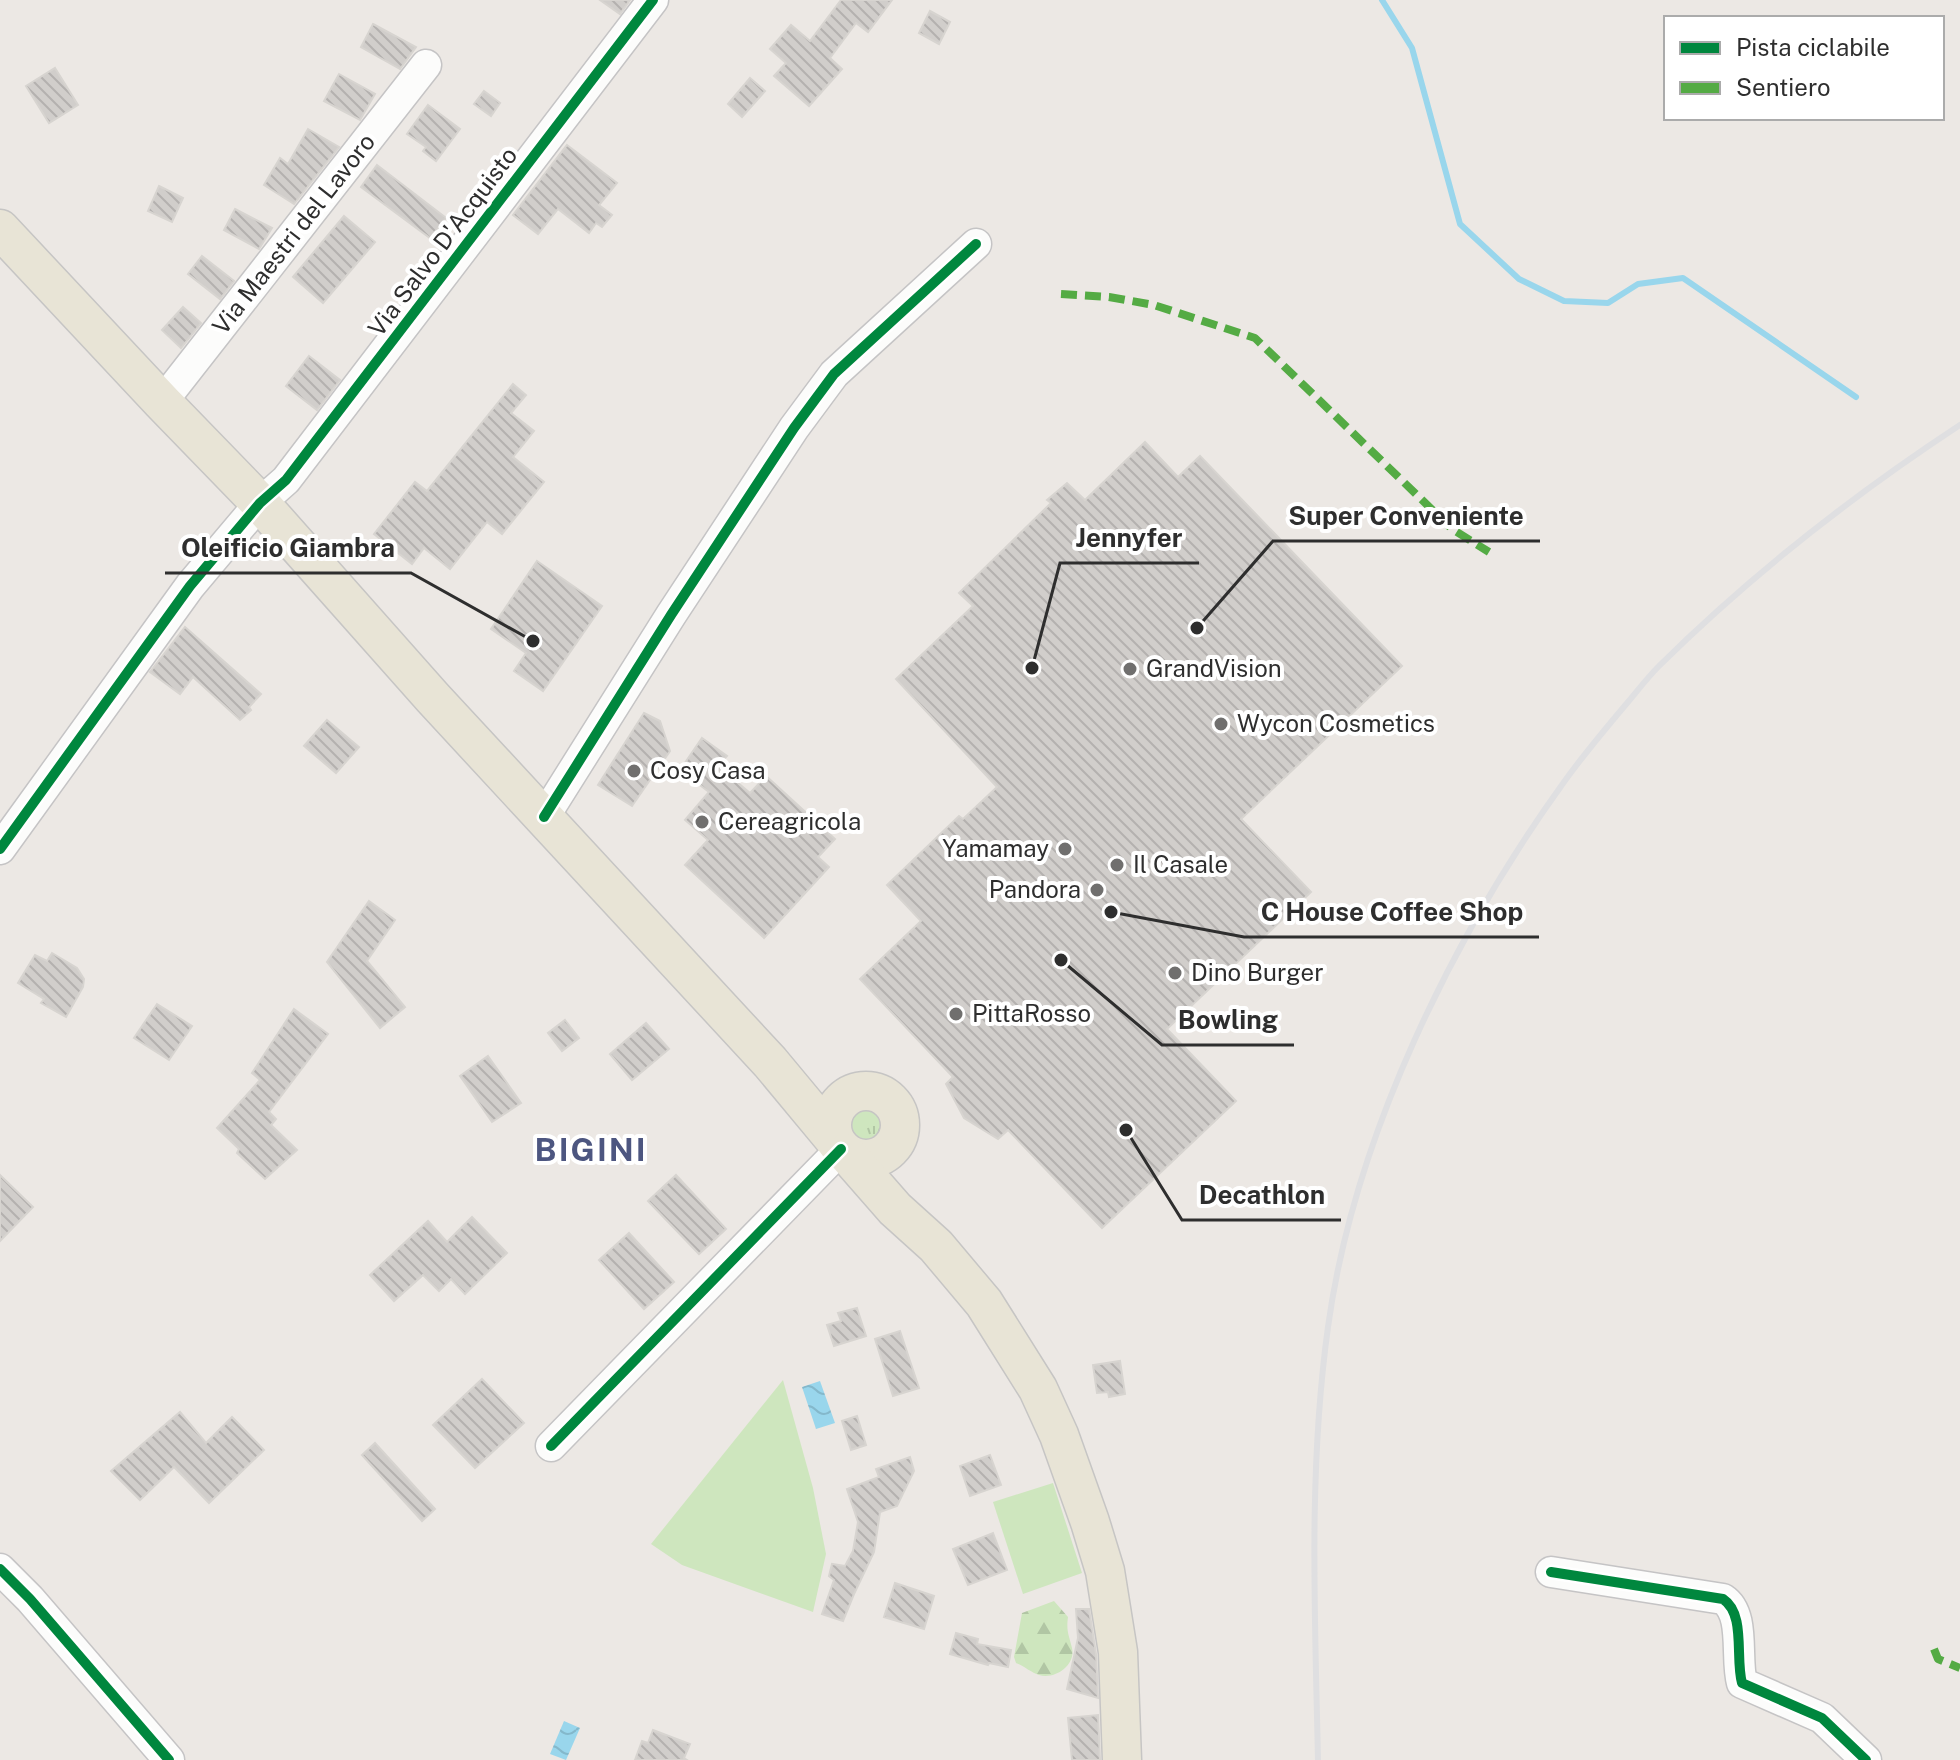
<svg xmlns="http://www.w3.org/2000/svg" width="1960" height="1760" viewBox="0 0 1960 1760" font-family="'Public Sans',sans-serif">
	<defs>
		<pattern id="grass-tufts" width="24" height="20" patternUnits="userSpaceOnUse" patternTransform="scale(2)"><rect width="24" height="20" fill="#cee6be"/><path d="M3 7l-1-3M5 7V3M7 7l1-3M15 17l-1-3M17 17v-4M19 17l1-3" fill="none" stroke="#b1c6a4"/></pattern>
		<pattern id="forest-firs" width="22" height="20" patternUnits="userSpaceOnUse" patternTransform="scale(2)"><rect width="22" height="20" fill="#cee6be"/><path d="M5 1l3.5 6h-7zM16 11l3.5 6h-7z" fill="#b1c6a4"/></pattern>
		<pattern id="water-waves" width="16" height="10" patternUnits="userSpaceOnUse" patternTransform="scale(2)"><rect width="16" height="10" fill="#99d6ec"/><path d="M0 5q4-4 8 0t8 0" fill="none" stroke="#84b8cb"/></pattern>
		<pattern id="building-back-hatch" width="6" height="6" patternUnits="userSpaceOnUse" patternTransform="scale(2)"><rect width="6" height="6" fill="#d1cecb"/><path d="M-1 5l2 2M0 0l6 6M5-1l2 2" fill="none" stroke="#b4b1af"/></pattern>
	</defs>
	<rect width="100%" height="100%" fill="#ece8e4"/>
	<circle fill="url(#grass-tufts)" cx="868" cy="1123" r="21"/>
	<path fill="url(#forest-firs)" d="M1054 1601 1068 1617C1066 1631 1069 1635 1072 1648 1076 1665 1055 1680 1039 1675 1032 1673 1024 1666 1016 1663L1014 1657 1022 1613Z"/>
	<g fill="#cee6be">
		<polygon points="783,1380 813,1488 826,1554 813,1612 682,1565 651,1544"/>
		<polygon points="1053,1483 1082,1573 1023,1594 993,1502"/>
	</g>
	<g fill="url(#water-waves)">
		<polygon points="820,1381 835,1423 816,1429 802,1387"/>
		<polygon points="564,1721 580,1728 566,1760 550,1754"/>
	</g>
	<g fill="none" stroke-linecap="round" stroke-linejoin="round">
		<polyline stroke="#99d6ec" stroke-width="6" points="1382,0 1412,48 1460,224 1519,279 1564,301 1608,303 1638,284 1683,278 1856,397"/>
	</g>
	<g fill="url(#building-back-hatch)" stroke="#d7d4d0" stroke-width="2">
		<polygon points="600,0 630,0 620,14"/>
		<polygon points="841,0 892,0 868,32 856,23 830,58 842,69 809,106 774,76 786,63 770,49 791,25 810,41"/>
		<polygon points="930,11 950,22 939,44 919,33"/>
		<polygon points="373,24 416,47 400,69 361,47"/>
		<polygon points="55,68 78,105 49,123 26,86"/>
		<polygon points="339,74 375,94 360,120 324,101"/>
		<polygon points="750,78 765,91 742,117 728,104"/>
		<polygon points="484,91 500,103 491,116 474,104"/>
		<polygon points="428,105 460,129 436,161 423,151 426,147 407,134"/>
		<polygon points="308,129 339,147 294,204 264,185 280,158 288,164"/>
		<polygon points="567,145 617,183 599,205 612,215 602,227 596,223 589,233 558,209 538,234 513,215"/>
		<polygon points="377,165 446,218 430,238 361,187"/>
		<polygon points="159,186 183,198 172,222 148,211"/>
		<polygon points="235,209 272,228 259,249 224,230"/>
		<polygon points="344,216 375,242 323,303 293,277"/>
		<polygon points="202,256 234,281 220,299 188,274"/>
		<polygon points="183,307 201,323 181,348 162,330"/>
		<polygon points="309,356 340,380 317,410 286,386"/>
		<polygon points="513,384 526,395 511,413 534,431 513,457 544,482 502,534 487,522 450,569 424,548 412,564 374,534 415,482 427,491"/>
		<polygon points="1145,442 1178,477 1200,456 1402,666 1241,819 1311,892 1167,1029 1236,1101 1102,1228 1008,1130 998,1139 964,1118 946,1084 953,1077 860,979 921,921 887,885 959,816 963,819 997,787 896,679 973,606 959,593 1051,503 1047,500 1067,483 1085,500"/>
		<polygon points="537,561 602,606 543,691 514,671 526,653 491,629"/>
		<polygon points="185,627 261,694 249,707 251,710 240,720 193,677 180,694 150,672"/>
		<polygon points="644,713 660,721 670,751 632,806 598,785"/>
		<polygon points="327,720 359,747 336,773 304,746"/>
		<polygon points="702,738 727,756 718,766 750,793 766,776 835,839 818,857 829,867 764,938 685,865 708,840 685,820 709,792 680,770"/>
		<polygon points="369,901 395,920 367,961 405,1007 380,1028 327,962"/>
		<polygon points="52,953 77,968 84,979 83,987 66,1017 41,1003 44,999 18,983 35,955 47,961"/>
		<polygon points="157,1004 192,1026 169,1060 134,1038"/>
		<polygon points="294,1009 328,1034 269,1112 276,1119 271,1125 297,1150 265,1179 237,1153 239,1149 217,1128 260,1080 252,1073"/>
		<polygon points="565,1020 579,1038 562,1051 548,1033"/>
		<polygon points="646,1023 669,1049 632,1080 610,1054"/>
		<polygon points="488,1056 521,1103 492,1122 460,1076"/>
		<polygon points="0,1175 33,1207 0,1241"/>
		<polygon points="676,1175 726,1229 699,1254 648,1201"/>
		<polygon points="472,1217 507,1253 465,1294 451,1279 439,1291 423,1275 394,1301 370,1275 428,1221 447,1242"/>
		<polygon points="629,1233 674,1282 644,1309 599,1260"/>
		<polygon points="857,1308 866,1336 834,1346 827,1325 841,1321 838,1313"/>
		<polygon points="900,1331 919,1388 893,1396 875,1339"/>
		<polygon points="1120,1361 1125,1394 1109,1397 1108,1392 1097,1393 1093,1365"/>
		<polygon points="482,1379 524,1423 475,1468 433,1425"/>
		<polygon points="180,1412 206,1443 232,1417 264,1450 209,1503 174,1467 140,1500 111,1471"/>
		<polygon points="857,1416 866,1445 851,1450 842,1421"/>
		<polygon points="375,1443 435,1509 422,1521 362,1455"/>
		<polygon points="990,1455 1001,1485 970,1496 960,1466"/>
		<polygon points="910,1457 914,1471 897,1506 880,1512 874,1552 854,1594 843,1621 822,1614 834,1580 829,1576 832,1564 845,1566 853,1551 858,1522 847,1489 879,1477 876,1469"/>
		<polygon points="993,1533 1007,1570 968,1585 953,1549"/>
		<polygon points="895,1583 934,1596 924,1629 884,1617"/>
		<polygon points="1076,1609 1089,1609 1096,1654 1098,1698 1067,1689 1078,1638"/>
		<polygon points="956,1633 978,1639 977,1644 1011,1650 1008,1667 989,1663 988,1665 950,1654"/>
		<polygon points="1098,1715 1100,1760 1072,1760 1068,1718"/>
		<polygon points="653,1730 690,1744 684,1758 687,1760 635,1760 642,1741 648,1743"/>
	</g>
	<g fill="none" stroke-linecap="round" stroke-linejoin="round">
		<defs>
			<g id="minor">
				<polyline points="162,402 426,65"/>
				<polyline points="544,817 671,615 794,428 834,374 976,244"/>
				<polyline points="0,849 190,586 260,503 286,480 653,0"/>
				<polyline points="551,1446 841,1149"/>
				<polyline points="0,1569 30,1599 169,1760"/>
				<path d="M1551 1572 1723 1599C1746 1614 1735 1658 1742 1683L1822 1718 1866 1760"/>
			</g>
			<g id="major">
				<polyline points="0,229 162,402 260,503 433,698 770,1062 834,1139"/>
				<circle cx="866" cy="1125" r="34"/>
				<polyline points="846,1153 895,1209 936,1246 984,1303 1038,1389 1059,1435 1090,1522 1105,1571 1118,1652 1122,1760"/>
			</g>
		</defs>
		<use href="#minor" stroke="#c5c4c5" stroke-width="33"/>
		<use href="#major" stroke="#c6c5c4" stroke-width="41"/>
		<use href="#minor" stroke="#fcfcfb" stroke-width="30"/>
		<use href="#major" stroke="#e8e4d6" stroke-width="38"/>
		<path stroke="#dfdfe1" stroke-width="6" d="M1318 1760C1315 1615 1308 1471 1328 1327 1354 1137 1453 936 1564 782 1584 754 1606 728 1628 702 1638 690 1648 677 1659 666 1751 575 1852 496 1960 425"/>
		<g stroke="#54ab44" stroke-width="8" stroke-dasharray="16 8" stroke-linecap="butt">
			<polyline points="1061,294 1109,297 1154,305 1255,338 1452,529 1489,552"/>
			<polyline points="1934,1649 1938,1659 1960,1668"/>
		</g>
		<defs>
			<g id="cycleway">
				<polyline points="544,817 671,615 794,428 834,374 976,244"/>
				<polyline points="0,849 190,586 260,503 286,480 653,0"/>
				<polyline points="551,1446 841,1149"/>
				<polyline points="0,1569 30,1599 169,1760"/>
				<path d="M1551 1572 1723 1599C1746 1614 1735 1658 1742 1683L1822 1718 1866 1760"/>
			</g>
		</defs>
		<use href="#cycleway" stroke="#fff" stroke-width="15"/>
		<use href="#cycleway" stroke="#00873e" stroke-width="10"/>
	</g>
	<g fill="#706f6e" stroke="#fff" stroke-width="3">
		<circle cx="1130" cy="669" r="8"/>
		<circle cx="1221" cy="724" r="8"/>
		<circle cx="634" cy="771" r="8"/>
		<circle cx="702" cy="822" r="8"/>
		<circle cx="1065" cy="849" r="8"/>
		<circle cx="1117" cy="865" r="8"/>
		<circle cx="1097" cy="890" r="8"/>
		<circle cx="1175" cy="973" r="8"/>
		<circle cx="956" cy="1014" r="8"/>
	</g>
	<g text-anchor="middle" stroke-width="8" stroke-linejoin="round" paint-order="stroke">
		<g font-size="24" fill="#2e2e2e" stroke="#fff">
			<text transform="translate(294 234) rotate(-52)" y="8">Via Maestri del Lavoro</text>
			<text transform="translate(443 242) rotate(-53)" y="8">Via Salvo D'Acquisto</text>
		</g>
		<g font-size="24" fill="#2e2e2e" stroke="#fff" text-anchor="start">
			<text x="1146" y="677">GrandVision</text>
			<text x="1237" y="732">Wycon Cosmetics</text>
			<text x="650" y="779">Cosy Casa</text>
			<text x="718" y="830">Cereagricola</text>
			<text x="1049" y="857" text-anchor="end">Yamamay</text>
			<text x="1133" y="873">Il Casale</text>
			<text x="1081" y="898" text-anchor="end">Pandora</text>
			<text x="1191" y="981">Dino Burger</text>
			<text x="972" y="1022">PittaRosso</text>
		</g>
		<g font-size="32" font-weight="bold" letter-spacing="2" fill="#4d5680" stroke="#fff">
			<text x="591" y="1161">BIGINI</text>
		</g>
	</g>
	<path fill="none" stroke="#2e2e2e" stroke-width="3" d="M1197 628L1273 541H1540M1032 668L1060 563H1199M533 641L411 573H165M1111 912L1244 937H1539M1061 960L1162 1045H1294M1126 1130L1182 1220H1341"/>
	<g fill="#2e2e2e" stroke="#fff" stroke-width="3">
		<circle cx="1197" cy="628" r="8"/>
		<circle cx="1032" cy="668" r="8"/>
		<circle cx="533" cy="641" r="8"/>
		<circle cx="1111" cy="912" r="8"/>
		<circle cx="1061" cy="960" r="8"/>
		<circle cx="1126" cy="1130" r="8"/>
	</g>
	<g font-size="26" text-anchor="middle" font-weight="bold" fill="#2e2e2e" stroke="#fff" stroke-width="8" stroke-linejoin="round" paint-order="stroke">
		<text x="1406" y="525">Super Conveniente</text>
		<text x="1129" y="547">Jennyfer</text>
		<text x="288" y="557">Oleificio Giambra</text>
		<text x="1392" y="921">C House Coffee Shop</text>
		<text x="1228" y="1029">Bowling</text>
		<text x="1262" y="1204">Decathlon</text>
	</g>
	<rect x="1664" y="16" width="280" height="104" fill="#ffffff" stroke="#ababab" stroke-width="2"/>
	<rect x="1680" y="42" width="40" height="12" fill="#00873e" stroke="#ababab" stroke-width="2"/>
	<text x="1736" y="56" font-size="24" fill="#2e2e2e">Pista ciclabile</text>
	<rect x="1680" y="82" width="40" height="12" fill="#54ab44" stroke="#ababab" stroke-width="2"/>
	<text x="1736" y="96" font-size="24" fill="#2e2e2e">Sentiero</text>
</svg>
